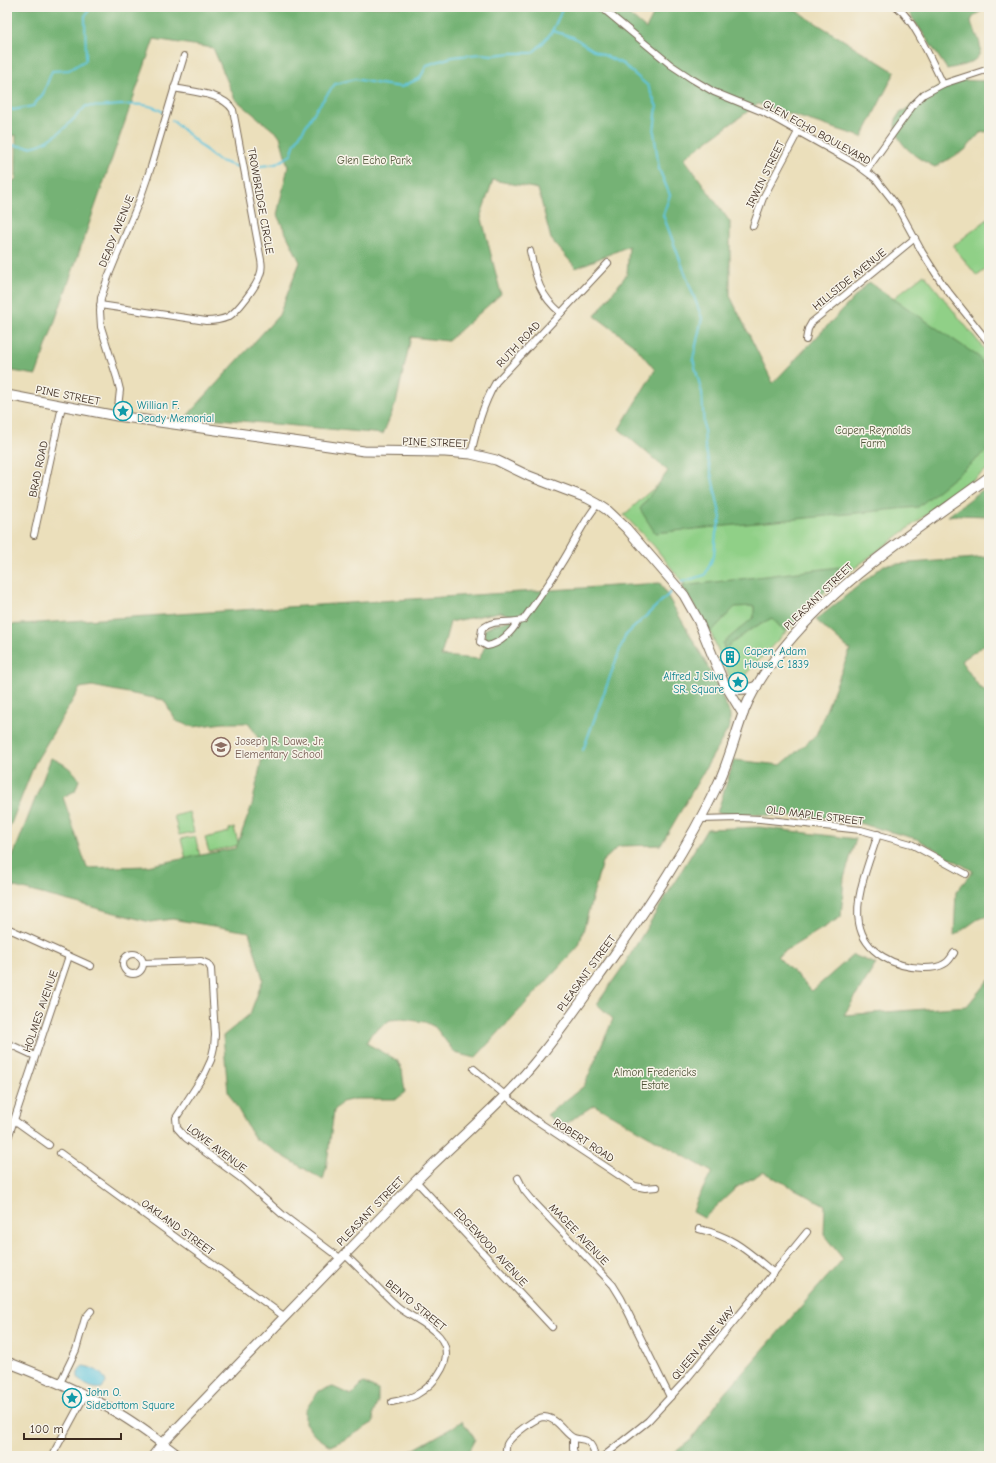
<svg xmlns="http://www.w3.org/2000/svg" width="996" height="1463" viewBox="0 0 996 1463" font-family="'Comic Neue',sans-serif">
	<rect width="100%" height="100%" fill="#f7f3e8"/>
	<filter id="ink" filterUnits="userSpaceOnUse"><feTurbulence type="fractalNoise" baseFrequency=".025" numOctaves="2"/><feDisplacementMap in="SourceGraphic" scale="8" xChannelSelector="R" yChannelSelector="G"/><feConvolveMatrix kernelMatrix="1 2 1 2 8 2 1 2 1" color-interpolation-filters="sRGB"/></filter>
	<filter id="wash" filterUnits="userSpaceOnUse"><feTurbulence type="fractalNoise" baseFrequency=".012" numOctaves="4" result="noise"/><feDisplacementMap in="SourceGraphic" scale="16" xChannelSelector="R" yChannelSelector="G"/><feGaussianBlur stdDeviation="0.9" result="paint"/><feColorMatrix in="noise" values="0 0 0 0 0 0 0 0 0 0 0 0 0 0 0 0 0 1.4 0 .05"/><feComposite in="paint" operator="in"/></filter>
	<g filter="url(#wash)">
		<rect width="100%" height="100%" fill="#ebdfbb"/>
		<g fill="#90d087" stroke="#667d52">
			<polygon points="989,218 989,267 977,276 953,246"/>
			<polygon points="924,274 989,355 989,357 956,383 989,424 989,468 832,585 773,645 746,674 740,683 732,682 696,599 654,546 624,515 648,493"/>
			<polygon points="189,812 194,832 179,835 174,816"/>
			<polygon points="234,828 239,845 209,852 205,838 229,832 229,829"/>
			<polygon points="195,836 200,856 186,859 181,839"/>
		</g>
		<g fill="#74b274" stroke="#586e49" fill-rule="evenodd">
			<polygon points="7,7 620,7 646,29 657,7 790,7 895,72 862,137 758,104 684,158 730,222 730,296 773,383 869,282 979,357 989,374 989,449 918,507 655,533 640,509 668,471 619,429 655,370 634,345 595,316 627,274 629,246 576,268 551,239 538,189 493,180 481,215 501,294 448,341 411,337 396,403 383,434 187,416 279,315 300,262 277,215 288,167 280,136 235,99 213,48 154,39 36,375 7,370 7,185 16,179 16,135 7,137"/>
			<path d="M905 7H987L973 17 971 21C972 28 976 32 978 38 988 62 965 65 947 69Z"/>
			<path d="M955 80 986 81 989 83V131L980 133 965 150 935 167C927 163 917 158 911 152 900 143 889 127 899 114L937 88Z"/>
			<polygon points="989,485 989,516 957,515 948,516"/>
			<polygon points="989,557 989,642 961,661 980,688 989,692 989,916 978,919 954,936 956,892 973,871 917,839 840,818 717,813 734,760 781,765 816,735 850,650 816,620 884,565"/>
			<polygon points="848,566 784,631 772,618 753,628 724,649 723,643 754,617 754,606 735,607 710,633 682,586"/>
			<path d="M660 583 705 661 730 714V726L661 845 619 846 602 862 579 946 475 1058 455 1053 435 1027 425 1022 402 1019 390 1020 372 1033 366 1043 397 1060 402 1070 405 1092 397 1099H355L342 1102 334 1111 326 1169 323 1180 255 1139 228 1092 223 1036 250 1014 263 979 249 932 172 919 150 922 7 885V855L13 856 51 758C60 761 76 771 79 780L75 791 63 797 87 868 147 866 236 848 252 805 264 748 249 723H223L193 727 176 721 164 700 92 686 80 688 35 763 7 834V625ZM499 612 510 615V620L493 625 484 630 487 642 479 659 441 656 450 622Z"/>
			<polygon points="759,827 856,839 844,878 841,917 777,956 812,991 853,955 876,964 844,1015 967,1006 989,979 989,1456 670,1456 691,1440 723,1395 843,1259 824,1235 825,1205 763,1172 737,1187 704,1218 693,1212 697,1200 712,1172 594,1105 562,1126 547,1115 584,1086 613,1019 597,1004 624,965 707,829"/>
			<polygon points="363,1383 378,1390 378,1401 373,1414 374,1422 346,1439 330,1446 316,1436 305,1423 305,1410 319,1391 333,1387 351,1395"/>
			<polygon points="462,1421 475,1439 466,1456 402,1456 450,1429"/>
		</g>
		<path fill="#61c6df" stroke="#4e787e" d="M83 1366C92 1367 105 1373 106 1383L102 1388C93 1390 85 1385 79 1379 76 1375 79 1368 83 1366Z"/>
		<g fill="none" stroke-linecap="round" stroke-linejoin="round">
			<g stroke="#61c6df" stroke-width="2">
				<polyline points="553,31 573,37 595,51 623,64 648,86 657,107 654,132 659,169 670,195 663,215 702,318 693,359 702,393 705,446 721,518 716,533 714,555 705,575 681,582"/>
				<polyline points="7,107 13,110 33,106 43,94 52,71 69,70 86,60 85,16 91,7"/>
				<polyline points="172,120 217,160 238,167"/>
				<path d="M7 154 14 145C19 146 25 147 30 147 52 144 72 121 86 106 94 106 101 107 108 106 127 105 147 101 163 112"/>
				<path d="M254 167 276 164 291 155 295 143 315 111 335 84 355 79 380 84 401 87 420 78 427 65 452 57 480 54 494 55 511 53H532C550 38 554 29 563 7"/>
				<polyline points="583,750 625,636 671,592"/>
			</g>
		</g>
	</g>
	<g filter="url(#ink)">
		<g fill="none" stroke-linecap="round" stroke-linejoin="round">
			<defs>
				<g id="street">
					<polyline points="601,7 671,65 692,79 714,92 763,112 856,164 876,179 897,206 922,252 943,285 989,343"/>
					<path d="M897 7C915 21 932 62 943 84"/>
					<polyline points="866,171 914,104 924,94 943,84 989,69"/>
					<polyline points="753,226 763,198 798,132"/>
					<path d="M530 251C536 278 539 295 561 313"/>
					<path d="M100 305 206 321C214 321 221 320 228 317 237 312 257 286 260 275 262 270 262 265 261 260L233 110C223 93 192 92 174 88"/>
					<polyline points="806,340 808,329 812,322 915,238"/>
					<polyline points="117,416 120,390 117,378 101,327 100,311 101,298 108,277 140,199 151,167 184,56"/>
					<path d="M471 454C477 428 482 406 496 382L608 263"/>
					<polyline points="34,535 62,406"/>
					<path d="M518 621C512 632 500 644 487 646L480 642 482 629C494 618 509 624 523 620 536 602 550 583 561 564 574 544 583 521 598 504"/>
					<polyline points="700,819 739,818 760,819 861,830 911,844 966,874"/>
					<path d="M878 834C870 860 854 896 859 923 864 953 896 968 924 968 930 968 938 968 944 964 949 962 951 957 954 953"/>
					<polyline points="7,928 91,966"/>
					<circle cx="133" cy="964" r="10"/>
					<polyline points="143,963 201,961 208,964 211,969 215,1035 214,1047 211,1060 205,1073 176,1118 177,1128 186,1138 242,1179 284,1216 341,1259"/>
					<polyline points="7,1043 35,1056"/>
					<polyline points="474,1069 531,1117 635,1186 645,1188 657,1187"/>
					<polyline points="14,1120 49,1145"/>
					<polyline points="7,1141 69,956"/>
					<polyline points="60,1153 285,1317"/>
					<polyline points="518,1178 524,1190 533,1201 613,1285 621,1298 670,1397"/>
					<polyline points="416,1181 552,1327"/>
					<path d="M699 1229C734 1237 747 1251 774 1273"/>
					<path d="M345 1255C363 1271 379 1290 397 1306 410 1317 428 1323 439 1336 457 1357 436 1384 416 1395 409 1399 400 1400 392 1402"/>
					<polyline points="60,1383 76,1350 85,1318 91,1311"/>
					<polyline points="573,1438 573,1449 575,1456"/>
					<polyline points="52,1456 85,1395"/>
					<path d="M506 1456C506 1452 505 1448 507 1444 511 1436 536 1417 544 1417 559 1418 565 1435 574 1438 579 1440 584 1438 588 1442 593 1446 594 1451 594 1456"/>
					<polyline points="604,1456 648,1421 685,1381 807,1232"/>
				</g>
				<g id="secondary">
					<polyline points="7,395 117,416 364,451 445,452 471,454 496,460 529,476 587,498 598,504 607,510 626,528 684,595 698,620 723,681 743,714"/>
					<path d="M726 686C737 691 746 690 757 686"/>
					<path d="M7 1362C46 1377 85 1393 121 1415 141 1427 160 1442 179 1456"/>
					<path d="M153 1456 162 1444C246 1357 329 1270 414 1183 456 1140 504 1102 541 1055 566 1024 588 992 610 961 650 904 688 847 718 784 729 761 735 735 744 711 752 691 764 673 777 656 834 582 914 532 989 477"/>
				</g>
			</defs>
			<use href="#street" stroke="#796955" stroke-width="8"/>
			<use href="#secondary" stroke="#796955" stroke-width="11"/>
			<use href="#street" stroke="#fff" stroke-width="6"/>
			<use href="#secondary" stroke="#fff" stroke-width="9"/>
		</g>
	</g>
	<defs>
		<symbol id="sight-ring" viewBox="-11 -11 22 22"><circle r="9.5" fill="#f7f3e8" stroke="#0f9aa8" stroke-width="1.5"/><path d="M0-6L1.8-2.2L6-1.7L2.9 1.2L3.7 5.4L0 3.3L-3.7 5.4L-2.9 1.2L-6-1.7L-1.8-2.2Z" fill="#0f9aa8"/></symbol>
		<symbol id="building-ring" viewBox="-11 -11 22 22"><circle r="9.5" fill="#f7f3e8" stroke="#0f9aa8" stroke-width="1.5"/><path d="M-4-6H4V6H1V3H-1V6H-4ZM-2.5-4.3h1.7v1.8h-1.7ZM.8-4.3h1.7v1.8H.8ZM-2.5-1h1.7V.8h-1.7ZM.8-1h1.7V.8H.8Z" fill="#0f9aa8"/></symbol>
		<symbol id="school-ring" viewBox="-11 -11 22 22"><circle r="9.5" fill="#f7f3e8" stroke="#8d6e63" stroke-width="1.5"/><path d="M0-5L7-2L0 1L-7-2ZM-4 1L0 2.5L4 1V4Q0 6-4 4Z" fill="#8d6e63"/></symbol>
	</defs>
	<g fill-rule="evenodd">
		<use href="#sight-ring" x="112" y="400" width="22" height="22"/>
		<use href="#building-ring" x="719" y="646" width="22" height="22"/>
		<use href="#sight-ring" x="727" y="671" width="22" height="22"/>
		<use href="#school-ring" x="210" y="736" width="22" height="22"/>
		<use href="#sight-ring" x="61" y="1387" width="22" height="22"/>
	</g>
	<g text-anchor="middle" stroke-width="3" stroke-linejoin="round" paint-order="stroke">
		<g font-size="11" fill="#3b2a1e" stroke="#f7f3e8">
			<text transform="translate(817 132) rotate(29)" y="4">GLEN ECHO BOULEVARD</text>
			<text transform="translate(765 174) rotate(-64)" y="4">IRWIN STREET</text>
			<text transform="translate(261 201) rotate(80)" y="4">TROWBRIDGE CIRCLE</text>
			<text transform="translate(116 231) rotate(-68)" y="4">DEADY AVENUE</text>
			<text transform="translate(849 279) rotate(-39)" y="4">HILLSIDE AVENUE</text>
			<text transform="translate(518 344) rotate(-47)" y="4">RUTH ROAD</text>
			<text transform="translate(68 395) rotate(11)" y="4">PINE STREET</text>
			<text transform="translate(435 442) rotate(2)" y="4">PINE STREET</text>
			<text transform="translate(38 469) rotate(-78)" y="4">BRAD ROAD</text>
			<text transform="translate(818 596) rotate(-44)" y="4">PLEASANT STREET</text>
			<text transform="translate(815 815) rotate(7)" y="4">OLD MAPLE STREET</text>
			<text transform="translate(586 973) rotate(-54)" y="4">PLEASANT STREET</text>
			<text transform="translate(40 1011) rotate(-71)" y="4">HOLMES AVENUE</text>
			<text transform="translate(584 1140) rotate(33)" y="4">ROBERT ROAD</text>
			<text transform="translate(217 1148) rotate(37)" y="4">LOWE AVENUE</text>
			<text transform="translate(370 1211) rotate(-46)" y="4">PLEASANT STREET</text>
			<text transform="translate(178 1227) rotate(36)" y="4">OAKLAND STREET</text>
			<text transform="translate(579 1234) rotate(46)" y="4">MAGEE AVENUE</text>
			<text transform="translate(491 1247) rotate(47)" y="4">EDGEWOOD AVENUE</text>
			<text transform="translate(416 1305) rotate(39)" y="4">BENTO STREET</text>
			<text transform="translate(703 1343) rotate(-50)" y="4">QUEEN ANNE WAY</text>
		</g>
		<g font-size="11" fill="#505438" stroke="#f7f3e8">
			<text x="374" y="164">Glen Echo Park</text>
			<text x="873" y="434">Capen-Reynolds<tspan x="873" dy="13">Farm</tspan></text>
			<text x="655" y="1076">Almon Fredericks<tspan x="655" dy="13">Estate</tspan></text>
		</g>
		<g font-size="11" fill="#0d838f" stroke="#f7f3e8" text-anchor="start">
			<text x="137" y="409">Willian F.<tspan x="137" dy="13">Deady Memorial</tspan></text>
			<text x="744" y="655">Capen, Adam<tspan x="744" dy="13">House C 1839</tspan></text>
			<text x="724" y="680" text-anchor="end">Alfred J Silva<tspan x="724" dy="13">SR. Square</tspan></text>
			<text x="86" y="1396">John O.<tspan x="86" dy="13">Sidebottom Square</tspan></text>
		</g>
		<g font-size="11" fill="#785e54" stroke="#f7f3e8" text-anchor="start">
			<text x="235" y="745">Joseph R. Dawe, Jr.<tspan x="235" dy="13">Elementary School</tspan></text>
		</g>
	</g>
	<rect width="996" height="1463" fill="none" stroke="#f7f3e8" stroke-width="24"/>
	<path d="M24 1433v6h97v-6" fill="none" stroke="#3b2a1e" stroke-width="2"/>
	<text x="30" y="1433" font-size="12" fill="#3b2a1e" stroke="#f7f3e8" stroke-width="3" paint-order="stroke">100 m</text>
</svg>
